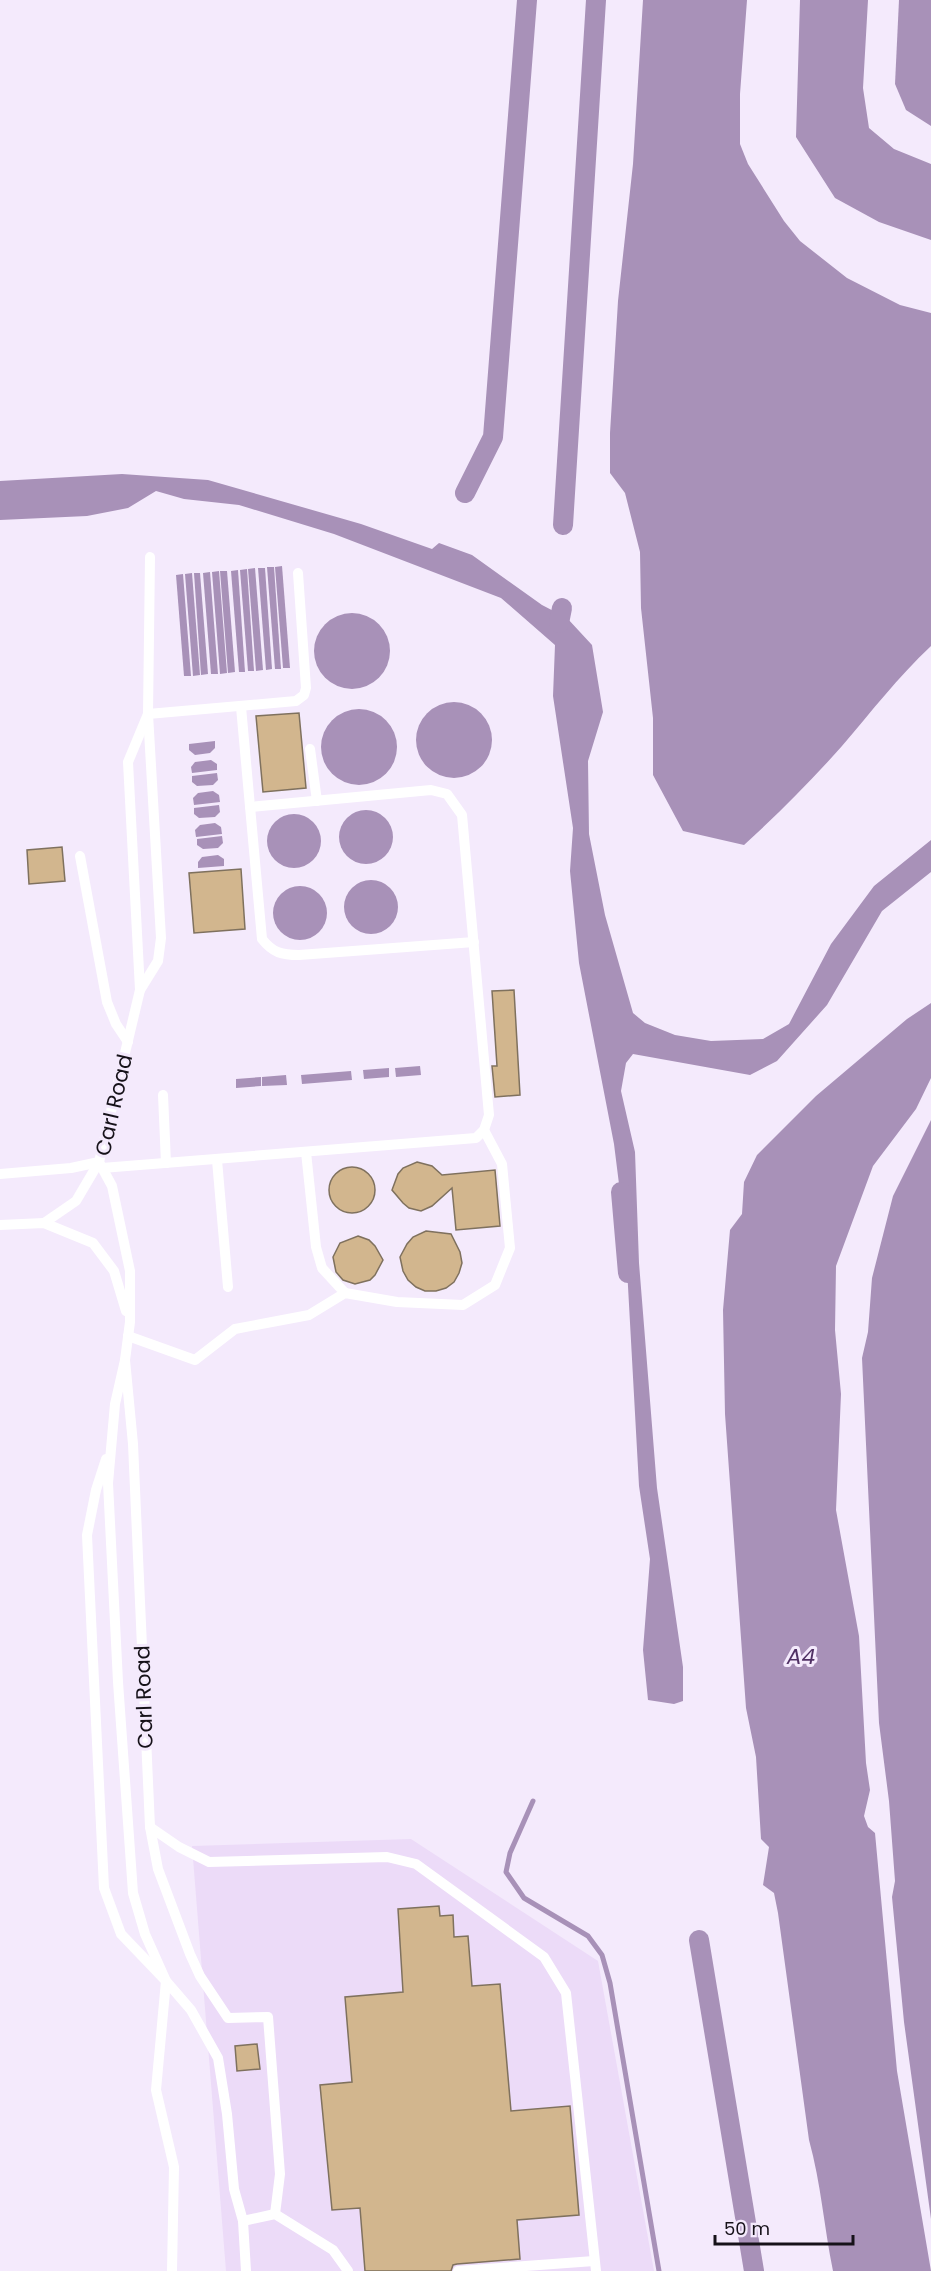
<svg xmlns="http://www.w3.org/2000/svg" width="931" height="2271" viewBox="0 0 931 2271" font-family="Poppins,sans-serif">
	<rect width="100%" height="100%" fill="#f4eafc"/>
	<polygon fill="#ecdbf8" points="411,1839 598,1961 654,2271 226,2271 192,1846"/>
	<g fill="#a891b8">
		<path d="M643 0H747L740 94V144L748 164 784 221 800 241 847 278 900 305 931 313V646C898 677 871 712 842 746 811 781 778 814 744 845L683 831 653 775V718L641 608 640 552 625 493 610 473V433L618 301 633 164Z"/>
		<polygon points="800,0 868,0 863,88 869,128 894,149 931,164 931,240 879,222 835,198 796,137"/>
		<polygon points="899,0 931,0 931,126 906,110 895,84"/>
		<polygon points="122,474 208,480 361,524 432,549 439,543 472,555 542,605 567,618 592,645 603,712 588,761 589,834 605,915 633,1013 645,1023 675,1035 711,1041 763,1039 789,1024 831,944 874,886 931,840 931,872 882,911 827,1005 777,1061 750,1075 633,1054 626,1063 621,1091 635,1152 639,1263 657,1488 683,1667 683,1701 674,1704 648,1700 643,1650 650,1559 639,1486 625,1232 614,1144 579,963 570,871 573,828 553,696 555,645 501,598 334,534 239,505 184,499 156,491 128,508 87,516 0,520 0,481"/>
		<polygon points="282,566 290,668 283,668 275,567"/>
		<polygon points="267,567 274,567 281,669 275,669"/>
		<polygon points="255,568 263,670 256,671 248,569"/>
		<polygon points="258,568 265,568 272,669 266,670"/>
		<polygon points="247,569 254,671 248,671 240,570"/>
		<polygon points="238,570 245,672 239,672 231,571"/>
		<polygon points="219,571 227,673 220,674 212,572"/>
		<polygon points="220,571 227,571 235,672 228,673"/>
		<polygon points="210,572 218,674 211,674 203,573"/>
		<polygon points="192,573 200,675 193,676 185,574"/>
		<polygon points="194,573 200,573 208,674 201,675"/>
		<polygon points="183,574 191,676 184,676 176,575"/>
		<circle cx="352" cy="651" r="38"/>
		<circle cx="454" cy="740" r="38"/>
		<circle cx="359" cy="747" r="38"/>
		<polygon points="215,741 215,748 210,753 195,755 189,750 189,744"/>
		<polygon points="211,760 217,764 217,770 192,773 191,767 195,762"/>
		<polygon points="217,773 218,780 213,785 197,786 192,782 192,776"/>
		<polygon points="213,791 219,795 220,802 194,805 193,798 198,793"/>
		<polygon points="219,805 220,812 215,817 199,818 194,814 194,808"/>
		<circle cx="366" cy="837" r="27"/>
		<circle cx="294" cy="841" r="27"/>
		<polygon points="215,823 221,827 222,834 196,837 195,830 200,825"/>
		<polygon points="222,836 223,843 218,848 203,849 197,845 197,839"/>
		<polygon points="218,855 224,859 224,866 198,868 198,862 202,857"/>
		<circle cx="371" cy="907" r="27"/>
		<circle cx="300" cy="913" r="27"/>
		<path d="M931 1003V1078L916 1109 873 1166 836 1266 835 1330 841 1394 836 1510 859 1636 866 1763 870 1790 864 1816 868 1827 875 1833 897 2071 931 2271H833C824 2227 821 2183 809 2140L778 1913 774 1893 763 1885 769 1847 761 1839 756 1757 746 1708 725 1414 723 1310 730 1230 742 1214 744 1182 757 1155 816 1096 907 1019Z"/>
		<polygon points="420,1066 421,1075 396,1077 395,1068"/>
		<polygon points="389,1068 389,1077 364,1079 363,1070"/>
		<polygon points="351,1071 352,1080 302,1084 301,1075"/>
		<polygon points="286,1075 287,1085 262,1086 262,1077"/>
		<polygon points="261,1077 261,1086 236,1088 236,1079"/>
		<polygon points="931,1120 931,2219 904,2022 892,1897 895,1881 889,1801 879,1723 862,1358 868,1332 872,1278 893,1196"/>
	</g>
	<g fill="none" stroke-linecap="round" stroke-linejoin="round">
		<polyline stroke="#a891b8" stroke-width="5" points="533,1801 510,1853 506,1872 524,1898 588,1936 602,1955 610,1983 659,2271"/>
		<g stroke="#a891b8" stroke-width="20">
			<polyline points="465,493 493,437 527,0"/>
			<polyline points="563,525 596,0"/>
			<polyline points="559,623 562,608"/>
			<polyline points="621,1192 628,1273"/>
			<polyline points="699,1940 754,2271"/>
		</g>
	</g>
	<g fill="#d2b68e" stroke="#7f715e" stroke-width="1.5">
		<polygon points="299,713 306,788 263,792 256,716"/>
		<polygon points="62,847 65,881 29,884 27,850"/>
		<polygon points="241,869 245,929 194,933 189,873"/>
		<polygon points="514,990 520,1095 495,1097 492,1066 497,1066 492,991"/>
		<polygon points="417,1162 432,1166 442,1175 495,1170 500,1226 456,1230 452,1188 432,1206 421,1211 409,1208 403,1203 392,1190 398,1174 403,1168"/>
		<circle cx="352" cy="1190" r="23"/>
		<polygon points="426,1231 451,1234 460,1252 462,1263 459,1273 454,1282 446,1288 436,1291 425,1291 416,1287 408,1280 403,1271 400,1257 407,1244 413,1237"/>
		<polygon points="358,1236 369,1240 375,1246 383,1260 375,1275 370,1280 355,1284 343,1280 336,1272 333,1257 340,1243"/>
		<polygon points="439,1906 440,1916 453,1915 454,1937 468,1936 472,1986 500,1984 511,2111 570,2106 579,2215 517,2220 520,2259 457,2264 453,2265 451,2271 365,2271 360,2208 332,2210 320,2085 352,2082 345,1997 403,1992 398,1909"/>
		<polygon points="257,2044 260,2069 237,2071 235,2046"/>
	</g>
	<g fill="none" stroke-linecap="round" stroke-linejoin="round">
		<g stroke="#fff" stroke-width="10">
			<path d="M241 707 262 939C273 953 282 955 299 955L474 942"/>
			<polyline points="148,714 296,701 304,695 306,688 298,573"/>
			<polyline points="310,749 317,801"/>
			<polyline points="80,856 107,1002 116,1024 128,1042"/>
			<polyline points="140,990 158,961 161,938 148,714 150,557"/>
			<polyline points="163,1095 166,1163"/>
			<polyline points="306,1152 316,1247 322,1268 345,1293"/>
			<polyline points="217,1160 228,1287"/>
			<polyline points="102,1168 476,1138 484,1130 489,1115 462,815 447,794 431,790 250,807"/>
			<polyline points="0,1174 71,1168 99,1162"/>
			<polyline points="44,1223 76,1201 99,1162"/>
			<polyline points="0,1225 44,1223 93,1243 114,1271 126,1311"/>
			<polyline points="128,1336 195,1360 235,1329 309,1315 345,1293 397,1302 463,1305 495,1285 510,1248 502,1164 484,1130"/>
			<polyline points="125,1360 130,1322 130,1271 112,1186 99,1162 140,990 128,762 148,714"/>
			<polyline points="106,1459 96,1490 87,1535 104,1888 121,1934 166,1981 156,2090 174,2167 172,2271"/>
			<polyline points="150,1827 179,1847 209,1862 387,1857 416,1864 544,1957 566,1993 596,2271"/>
			<polyline points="243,2221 275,2214 333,2250 348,2271"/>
			<polyline points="246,2271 243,2221 234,2189 227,2114 218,2058 191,2010 166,1981 145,1934 133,1893 118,1682 108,1483 115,1404 125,1360 133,1444 150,1827 158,1869 190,1954 200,1976 228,2018 268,2017 280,2174 275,2214"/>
			<polyline points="458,2271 594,2261"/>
		</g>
	</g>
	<g text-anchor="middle" stroke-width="6" stroke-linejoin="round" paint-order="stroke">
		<g font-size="21" fill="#161219" stroke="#f4eafc">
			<text transform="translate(114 1105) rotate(-77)" y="7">Carl Road</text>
			<text transform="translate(144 1697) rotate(-92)" y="7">Carl Road</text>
		</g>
		<g font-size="22" font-style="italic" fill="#503064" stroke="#f4eafc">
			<text x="801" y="1664">A4</text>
		</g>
	</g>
	<path d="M715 2235v9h138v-9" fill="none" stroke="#161219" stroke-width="3"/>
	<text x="724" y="2235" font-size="18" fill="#161219" stroke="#f4eafc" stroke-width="4.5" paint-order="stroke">50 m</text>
</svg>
